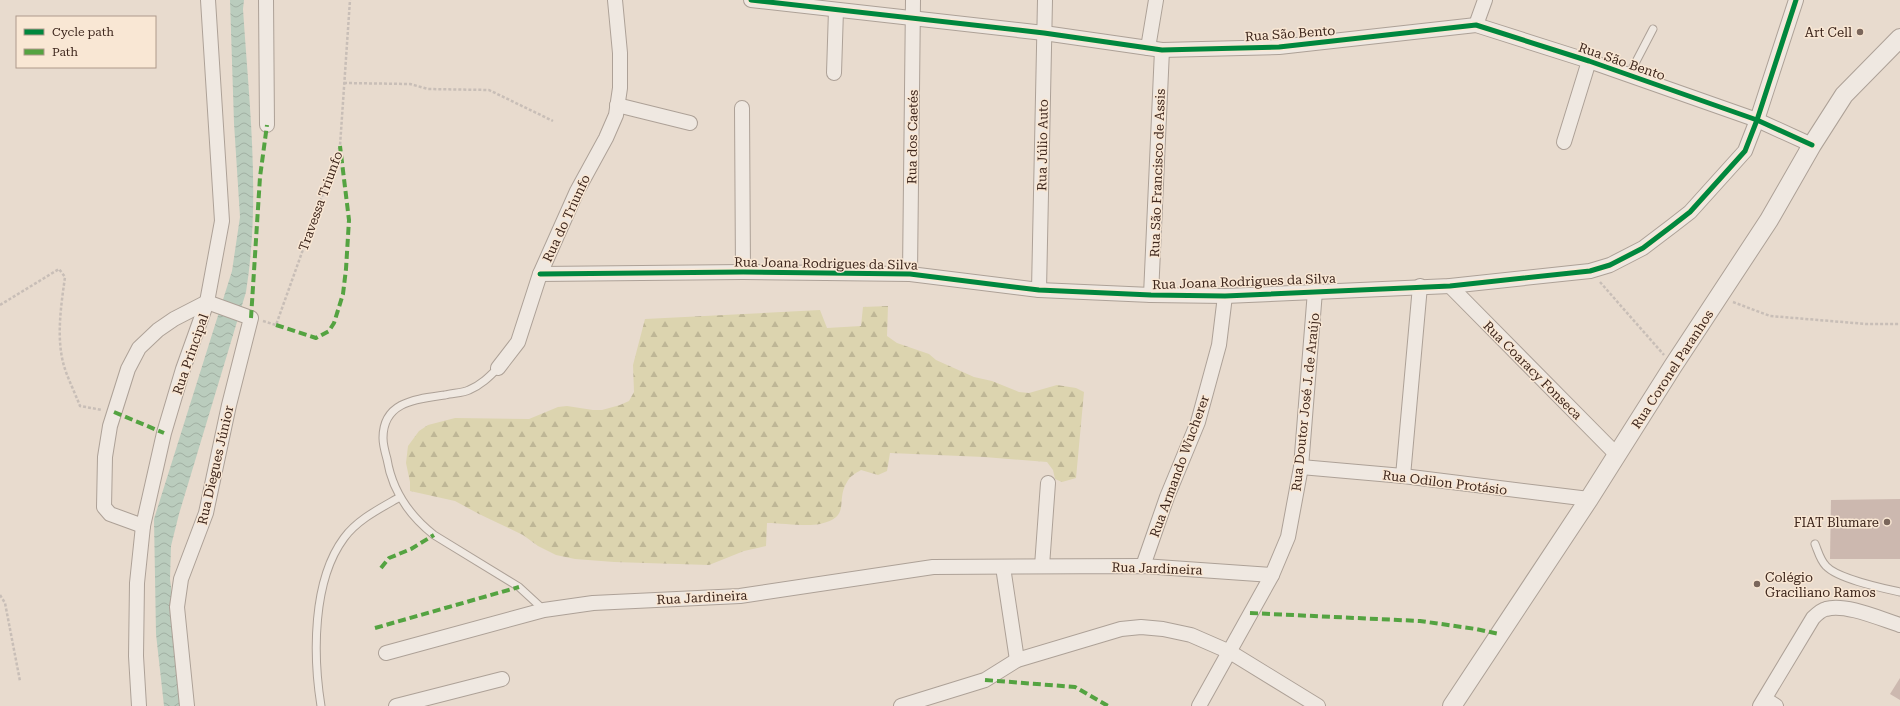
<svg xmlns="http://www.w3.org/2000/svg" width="1900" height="706" viewBox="0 0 1900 706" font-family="'Roboto Serif',serif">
	<defs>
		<pattern id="forest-firs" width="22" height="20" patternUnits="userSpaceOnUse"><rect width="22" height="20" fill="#dcd4af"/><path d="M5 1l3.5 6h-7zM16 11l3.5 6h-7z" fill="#beb696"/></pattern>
		<pattern id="water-waves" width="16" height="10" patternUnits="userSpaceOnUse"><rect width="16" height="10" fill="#baccbd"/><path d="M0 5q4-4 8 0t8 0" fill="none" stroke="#a1afa2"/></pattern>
	</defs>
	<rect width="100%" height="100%" fill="#e8dbce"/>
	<path fill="url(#forest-firs)" d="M888 306 887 336 897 343 929 354 936 360 974 377 992 381 1019 392 1029 393 1057 385 1076 388 1084 392 1076 478 1062 482 1055 479 1053 470 1047 462 984 457 890 453 887 471 878 475 861 470C856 473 850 476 847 482 835 501 852 517 820 524 807 527 781 523 767 523L766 546 744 551 709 565 614 562 575 559 556 555 538 546 523 535 479 514 455 501 410 491V482L406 463 408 446 419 431 428 425 455 418 529 419 558 407 567 406 593 410H602L620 405 629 401 634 392 633 365 645 319 820 310 827 328 861 326 863 307Z"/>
	<path fill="url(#water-waves)" d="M230 0H244L243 9C249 103 261 198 246 292L179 514 171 546 170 579 179 650 183 706H164L156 634 154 519 232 271 240 217 234 123Z"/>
	<g fill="#ccb8af">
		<polygon points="1900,499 1900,559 1830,559 1831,500"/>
		<polygon points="1900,678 1900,700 1890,694"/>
	</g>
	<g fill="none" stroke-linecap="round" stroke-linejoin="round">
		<defs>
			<g id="service">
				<polyline points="1629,75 1653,29"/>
				<path d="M498 368C489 377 481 385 469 390 463 393 453 393 445 395 417 399 383 401 383 438 383 445 385 452 387 459 392 490 410 516 434 535L519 587 544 610"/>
				<path d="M1815 544C1818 551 1820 560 1826 566 1838 579 1882 588 1900 592"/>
				<path d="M321 706C313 656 312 581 344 538 358 519 381 508 400 497"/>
			</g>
			<g id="minor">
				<polyline points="266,0 267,125"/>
				<polyline points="751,0 1044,33 1162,50 1279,47 1476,25 1589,61 1757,120 1812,145"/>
				<polyline points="1476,25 1485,0"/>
				<polyline points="1148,48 1156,0"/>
				<polyline points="834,73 836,10"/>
				<polyline points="617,105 690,123"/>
				<polyline points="742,108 743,272"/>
				<polyline points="1564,142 1589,61"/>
				<polyline points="540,274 743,272 910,274 1039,290 1151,295 1225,296 1450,286 1590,271 1610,265 1643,248 1672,226 1690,212 1745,151 1757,120 1796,0"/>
				<polyline points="910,274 913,0"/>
				<polyline points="1450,286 1617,455"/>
				<polyline points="1039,290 1045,0"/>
				<polyline points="1151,295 1162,50"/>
				<polyline points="498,368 518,342 540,274 577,191 606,138 616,115 620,88 620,53 615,0"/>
				<polyline points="1301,467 1403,476 1589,499"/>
				<polyline points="1403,476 1420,286"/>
				<polyline points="143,526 110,514 104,507 105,457 110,426 128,369 139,348 158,330 174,319 207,302 251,318 229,405 206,513 181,579 177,607 187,706"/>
				<polyline points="1042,566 1048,483"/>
				<polyline points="1143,566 1167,497 1198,422 1219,345 1225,296"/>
				<polyline points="1003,567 1017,660"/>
				<polyline points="386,653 544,610 593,603 740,596 933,567 1143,566 1272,575"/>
				<polyline points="1765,699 1776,706"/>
				<polyline points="139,706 136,656 137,583 143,526 164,433 183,369 207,302 222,221 208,0"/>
				<polyline points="396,706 502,679"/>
				<polyline points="901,706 985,680 1017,660 1121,629 1141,627 1163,629 1191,635 1230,652 1318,706"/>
				<polyline points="1199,706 1272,575 1288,537 1301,467 1315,291"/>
				<path d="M1760 706 1813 618C1817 614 1821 610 1826 609 1845 603 1881 619 1900 625"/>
			</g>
			<polyline id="tertiary" points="1452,706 1589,499 1673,366 1769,220 1812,145 1844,95 1900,38"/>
		</defs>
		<use href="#service" stroke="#ada197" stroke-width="9"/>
		<use href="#minor" stroke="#ada197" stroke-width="16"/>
		<use href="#tertiary" stroke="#ada197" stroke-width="20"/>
		<g stroke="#c8beb7" stroke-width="2.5" stroke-dasharray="3 2" stroke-linecap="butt">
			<polyline points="344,83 410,84 428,89 489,90 553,121"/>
			<polyline points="1600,282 1664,355"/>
			<polyline points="1733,302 1770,316 1866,324 1900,324"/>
			<path d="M0 305 59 269 65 277C61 306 56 338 64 366 68 379 75 393 80 406L102 410"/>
			<polyline points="263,321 276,325 340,146 350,0"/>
			<polyline points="0,595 5,603 20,681"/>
		</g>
		<use href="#service" stroke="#efe8e1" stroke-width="7"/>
		<use href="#minor" stroke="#efe8e1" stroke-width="14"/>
		<use href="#tertiary" stroke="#efe8e1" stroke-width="18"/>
		<g stroke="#54a341" stroke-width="4" stroke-dasharray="8 4" stroke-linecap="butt">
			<polyline points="251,318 260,177 267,125"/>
			<polyline points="276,325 316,338 329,331 334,323 343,294 346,269 349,220 340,146"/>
			<polyline points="114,412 164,433"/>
			<polyline points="381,568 389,558 411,549 434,535"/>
			<polyline points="1250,613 1420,621 1476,629 1499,634"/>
			<polyline points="375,628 519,587"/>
			<polyline points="985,680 1075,687 1108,706"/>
		</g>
		<defs>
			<g id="cycleway">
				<polyline points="751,0 1044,33 1162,50 1279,47 1476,25 1589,61 1757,120 1812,145"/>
				<polyline points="540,274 743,272 910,274 1039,290 1151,295 1225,296 1450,286 1590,271 1610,265 1643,248 1672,226 1690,212 1745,151 1757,120 1796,0"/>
			</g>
		</defs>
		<use href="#cycleway" stroke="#f9e7d4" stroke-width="8"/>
		<use href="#cycleway" stroke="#00873e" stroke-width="5"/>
	</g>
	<g fill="#7a665b" stroke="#f9e7d4" stroke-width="1.5">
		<circle cx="1860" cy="32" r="4"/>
		<circle cx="1887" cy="522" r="4"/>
		<circle cx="1757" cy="584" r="4"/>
	</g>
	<g text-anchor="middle" stroke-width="3" stroke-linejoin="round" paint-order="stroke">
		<g font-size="13" fill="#3e271d" stroke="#f9e7d4" text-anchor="end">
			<text x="1852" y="37">Art Cell</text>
			<text x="1879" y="527">FIAT Blumare</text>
			<text x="1765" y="582" text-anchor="start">Colégio<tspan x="1765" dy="15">Graciliano Ramos</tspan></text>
		</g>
		<g font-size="13" fill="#3e271d" stroke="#f9e7d4">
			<text transform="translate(1290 33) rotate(-4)" y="5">Rua São Bento</text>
			<text transform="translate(1622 61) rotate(19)" y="5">Rua São Bento</text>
			<text transform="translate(912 137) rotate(-89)" y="5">Rua dos Caetés</text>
			<text transform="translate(1042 145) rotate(-89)" y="5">Rua Júlio Auto</text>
			<text transform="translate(1157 173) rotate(-88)" y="5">Rua São Francisco de Assis</text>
			<text transform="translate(320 201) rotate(-70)" y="5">Travessa Triunfo</text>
			<text transform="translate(566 218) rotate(-65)" y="5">Rua do Triunfo</text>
			<text transform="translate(826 263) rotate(1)" y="5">Rua Joana Rodrigues da Silva</text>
			<text transform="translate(1244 281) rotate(-2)" y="5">Rua Joana Rodrigues da Silva</text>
			<text transform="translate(190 354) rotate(-71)" y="5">Rua Principal</text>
			<text transform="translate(1672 369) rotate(-57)" y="5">Rua Coronel Paranhos</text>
			<text transform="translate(1533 370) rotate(45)" y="5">Rua Coaracy Fonseca</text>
			<text transform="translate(1305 402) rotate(-84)" y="5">Rua Doutor José J. de Araújo</text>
			<text transform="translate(215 465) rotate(-77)" y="5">Rua Diegues Júnior</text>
			<text transform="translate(1179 466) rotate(-70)" y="5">Rua Armando Wucherer</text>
			<text transform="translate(1445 482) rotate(7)" y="5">Rua Odilon Protásio</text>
			<text transform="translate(1157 568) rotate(2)" y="5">Rua Jardineira</text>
			<text transform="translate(702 597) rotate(-3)" y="5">Rua Jardineira</text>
		</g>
	</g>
	<rect x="16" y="16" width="140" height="52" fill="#f9e7d4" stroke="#ae9a8b"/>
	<rect x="24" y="29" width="20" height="6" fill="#00873e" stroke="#ae9a8b"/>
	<text x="52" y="36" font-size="12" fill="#3e271d">Cycle path</text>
	<rect x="24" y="49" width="20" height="6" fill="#54a341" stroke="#ae9a8b"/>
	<text x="52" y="56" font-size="12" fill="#3e271d">Path</text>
</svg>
